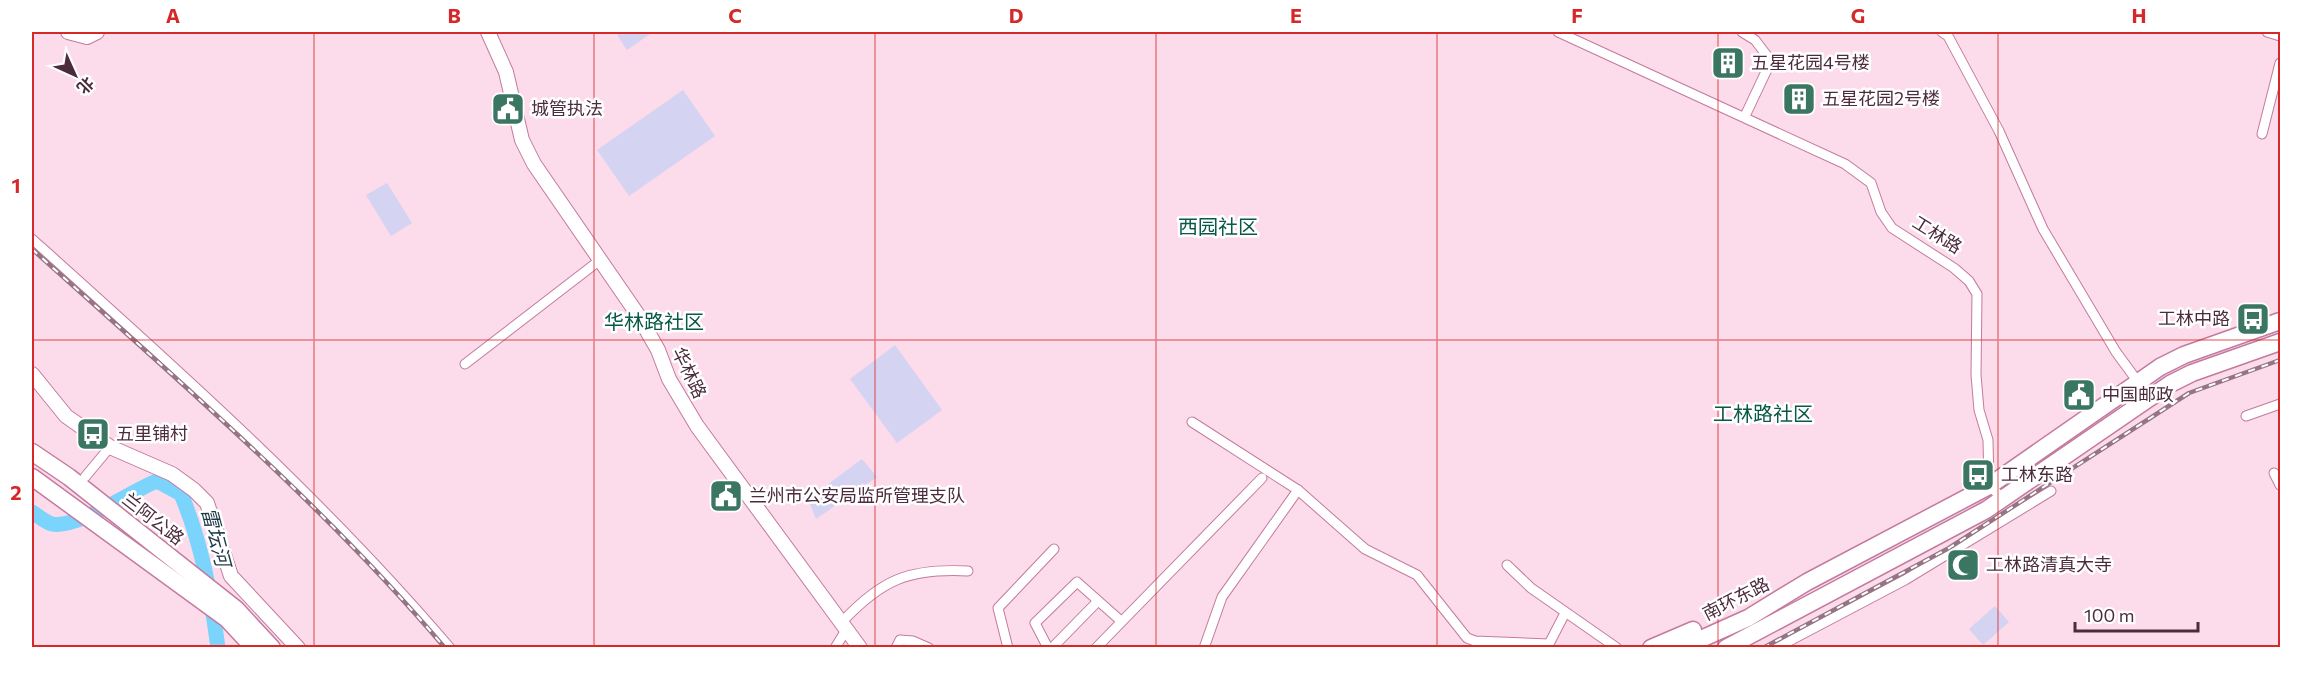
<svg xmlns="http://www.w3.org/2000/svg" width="2312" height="679" viewBox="0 0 2312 679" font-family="Commissioner,'Noto Sans SC',sans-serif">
	<rect width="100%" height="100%" fill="#fcdbea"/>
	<g fill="#d5d3f2">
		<polygon points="622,32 653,32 627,50 617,35"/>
		<polygon points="683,90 715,136 629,196 597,150"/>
		<polygon points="387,183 412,223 391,236 366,195"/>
		<polygon points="895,345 942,410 897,443 850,379"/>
		<polygon points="862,459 877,477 816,519 808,499"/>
		<polygon points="1995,606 2009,622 1983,645 1969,629"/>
	</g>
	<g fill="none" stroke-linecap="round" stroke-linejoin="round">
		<path stroke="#7bd4fc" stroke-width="15" d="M32 512C37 515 45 522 52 524 78 529 131 491 157 481L181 494C202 544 211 595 218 648"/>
		<defs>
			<g id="street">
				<polyline points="1558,32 1845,164 1871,183 1881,212 1892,228 1954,268 1969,281 1977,294 1976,375 1979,410 1988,440 1989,486 2004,499"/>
				<polyline points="1742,32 1755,40 1771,61 1745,116"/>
				<polyline points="1942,32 1948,36 1999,131 2043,229 2116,352 2138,382"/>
				<polyline points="2267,32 2280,36"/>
				<polyline points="2262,134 2280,63"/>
				<path d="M32 239C177 369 323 499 450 648"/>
				<polyline points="465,364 600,260"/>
				<polyline points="2246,416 2280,404"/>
				<polyline points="1192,422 1298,490 1365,549 1417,575 1467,638 1475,641 1549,644 1565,613"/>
				<polyline points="2274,473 2280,485"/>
				<polyline points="85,477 110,447"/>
				<polyline points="1507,565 1531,588 1617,648"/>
				<path d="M841 623C881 580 908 568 968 571"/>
				<polyline points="835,648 846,630"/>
				<polyline points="896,648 900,640 913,641 929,648"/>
				<polyline points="1008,648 998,608 1054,549"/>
				<polyline points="1048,648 1035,623 1077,582 1121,621"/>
				<polyline points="1052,648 1098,601"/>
				<polyline points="1096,648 1262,478"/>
				<polyline points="1204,648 1222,597 1298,490"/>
				<polyline points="1776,648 1905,580 2051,491"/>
			</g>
			<g id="secondary">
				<polyline points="68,32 87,37 97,32"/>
				<polyline points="488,32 506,72 522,140 534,164 638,315 658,350 669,379 697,426 860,648"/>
				<polyline points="32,374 66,416 110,447 172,474 194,490 207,503 231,576 298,648"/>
			</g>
			<g id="highway">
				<polyline points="32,452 69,477 236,609 272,648"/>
				<polyline points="32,477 227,619 254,648"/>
				<polyline points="1651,648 1693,630"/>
				<polyline points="1681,648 1748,618 1807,582 1989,486 2160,367 2184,355 2280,321"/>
				<polyline points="1726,648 1986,510 2170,384 2192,373 2280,342"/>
			</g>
		</defs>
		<use href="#street" stroke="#c47a9f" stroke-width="11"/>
		<use href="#secondary" stroke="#c47a9f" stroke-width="16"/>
		<use href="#highway" stroke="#c47a9f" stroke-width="19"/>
		<use href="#street" stroke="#fff" stroke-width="9"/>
		<use href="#secondary" stroke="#fff" stroke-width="14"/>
		<use href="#highway" stroke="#fff" stroke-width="16"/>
		<defs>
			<g id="rail">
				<path d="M32 249C173 376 321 502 445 648"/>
				<polyline points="1763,648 1949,548 2189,393 2280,360"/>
			</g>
		</defs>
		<use href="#rail" stroke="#957585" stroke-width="4.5"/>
		<use href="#rail" stroke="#fff" stroke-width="2" stroke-dasharray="7" stroke-linecap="butt"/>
	</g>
	<path fill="none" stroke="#d62828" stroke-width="1.5" stroke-opacity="0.55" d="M314 32V648M594 32V648M875 32V648M1156 32V648M1437 32V648M1718 32V648M1998 32V648M32 340H2280"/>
	<defs>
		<symbol id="building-square" viewBox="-11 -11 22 22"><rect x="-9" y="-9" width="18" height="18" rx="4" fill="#3a7662" stroke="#fff"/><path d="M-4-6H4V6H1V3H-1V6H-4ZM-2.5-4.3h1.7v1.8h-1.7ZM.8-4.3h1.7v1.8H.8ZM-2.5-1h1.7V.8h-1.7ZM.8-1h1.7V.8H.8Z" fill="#fff"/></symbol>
		<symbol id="civic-square" viewBox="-11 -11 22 22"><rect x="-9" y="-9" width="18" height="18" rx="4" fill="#3a7662" stroke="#fff"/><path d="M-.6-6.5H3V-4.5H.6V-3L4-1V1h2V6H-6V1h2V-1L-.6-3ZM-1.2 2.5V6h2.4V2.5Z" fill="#fff"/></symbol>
		<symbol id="bus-square" viewBox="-11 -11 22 22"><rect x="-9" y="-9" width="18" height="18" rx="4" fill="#3a7662" stroke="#fff"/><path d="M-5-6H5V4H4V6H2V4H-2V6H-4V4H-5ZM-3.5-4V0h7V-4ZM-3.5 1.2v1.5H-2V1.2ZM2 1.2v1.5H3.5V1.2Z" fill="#fff"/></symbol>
		<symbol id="mosque-square" viewBox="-11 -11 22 22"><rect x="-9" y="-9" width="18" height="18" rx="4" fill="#3a7662" stroke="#fff"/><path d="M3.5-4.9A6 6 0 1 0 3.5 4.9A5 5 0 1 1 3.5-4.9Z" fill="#fff"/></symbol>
	</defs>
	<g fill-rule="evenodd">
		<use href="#building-square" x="1709" y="44" width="38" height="38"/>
		<use href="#building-square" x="1780" y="80" width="38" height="38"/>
		<use href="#civic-square" x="489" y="90" width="38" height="38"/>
		<use href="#bus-square" x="2234" y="300" width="38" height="38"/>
		<use href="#civic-square" x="2060" y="376" width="38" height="38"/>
		<use href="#bus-square" x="74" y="415" width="38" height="38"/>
		<use href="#bus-square" x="1959" y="456" width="38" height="38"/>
		<use href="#civic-square" x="707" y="477" width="38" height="38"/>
		<use href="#mosque-square" x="1944" y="546" width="38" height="38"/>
	</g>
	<g text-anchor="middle" stroke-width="5" stroke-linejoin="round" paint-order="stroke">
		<g font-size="18" fill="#4c2c3c" stroke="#fff" text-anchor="start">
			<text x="1751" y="69">五星花园4号楼</text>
			<text x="1822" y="105">五星花园2号楼</text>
			<text x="531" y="115">城管执法</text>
			<text x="2230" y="325" text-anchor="end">工林中路</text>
			<text x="2102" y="401">中国邮政</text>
			<text x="116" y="440">五里铺村</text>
			<text x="2001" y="481">工林东路</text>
			<text x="749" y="502">兰州市公安局监所管理支队</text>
			<text x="1986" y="571">工林路清真大寺</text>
		</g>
		<g font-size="18" fill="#4c2c3c" stroke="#fff">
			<text transform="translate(1937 235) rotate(32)" y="6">工林路</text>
			<text transform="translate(689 373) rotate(64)" y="6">华林路</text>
			<text transform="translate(153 519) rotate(38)" y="6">兰阿公路</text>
			<text transform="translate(1736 599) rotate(-27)" y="6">南环东路</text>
		</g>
		<g font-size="20" fill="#095a45" stroke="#fff">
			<text x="1218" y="234">西园社区</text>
			<text x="654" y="329">华林路社区</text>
			<text x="1763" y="421">工林路社区</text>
		</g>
		<g font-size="20" font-style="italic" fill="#1f3a47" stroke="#fff">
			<text transform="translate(216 537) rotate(75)" y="7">雷坛河</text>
		</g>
	</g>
	<rect width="2312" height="679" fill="none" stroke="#ffffff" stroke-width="66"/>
	<g transform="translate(75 75) rotate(135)" stroke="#ffffff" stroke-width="4.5" paint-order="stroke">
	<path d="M0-4.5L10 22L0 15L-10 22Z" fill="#4c2c3c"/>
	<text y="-9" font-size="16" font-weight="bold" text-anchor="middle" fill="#4c2c3c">北</text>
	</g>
	<path d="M2075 622v9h123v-9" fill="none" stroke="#4c2c3c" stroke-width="3"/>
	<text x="2084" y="622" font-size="18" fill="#4c2c3c" stroke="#ffffff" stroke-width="4.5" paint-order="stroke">100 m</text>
	<rect x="33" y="33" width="2246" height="613" fill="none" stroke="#d62828" stroke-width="2"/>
	<g font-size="20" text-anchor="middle" font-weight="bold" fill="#d62828">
		<text x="173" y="23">A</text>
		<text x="454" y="23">B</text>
		<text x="735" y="23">C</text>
		<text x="1016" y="23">D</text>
		<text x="1296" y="23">E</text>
		<text x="1577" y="23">F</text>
		<text x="1858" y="23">G</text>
		<text x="2139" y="23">H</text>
		<text x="16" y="193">1</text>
		<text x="16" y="500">2</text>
	</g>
</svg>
